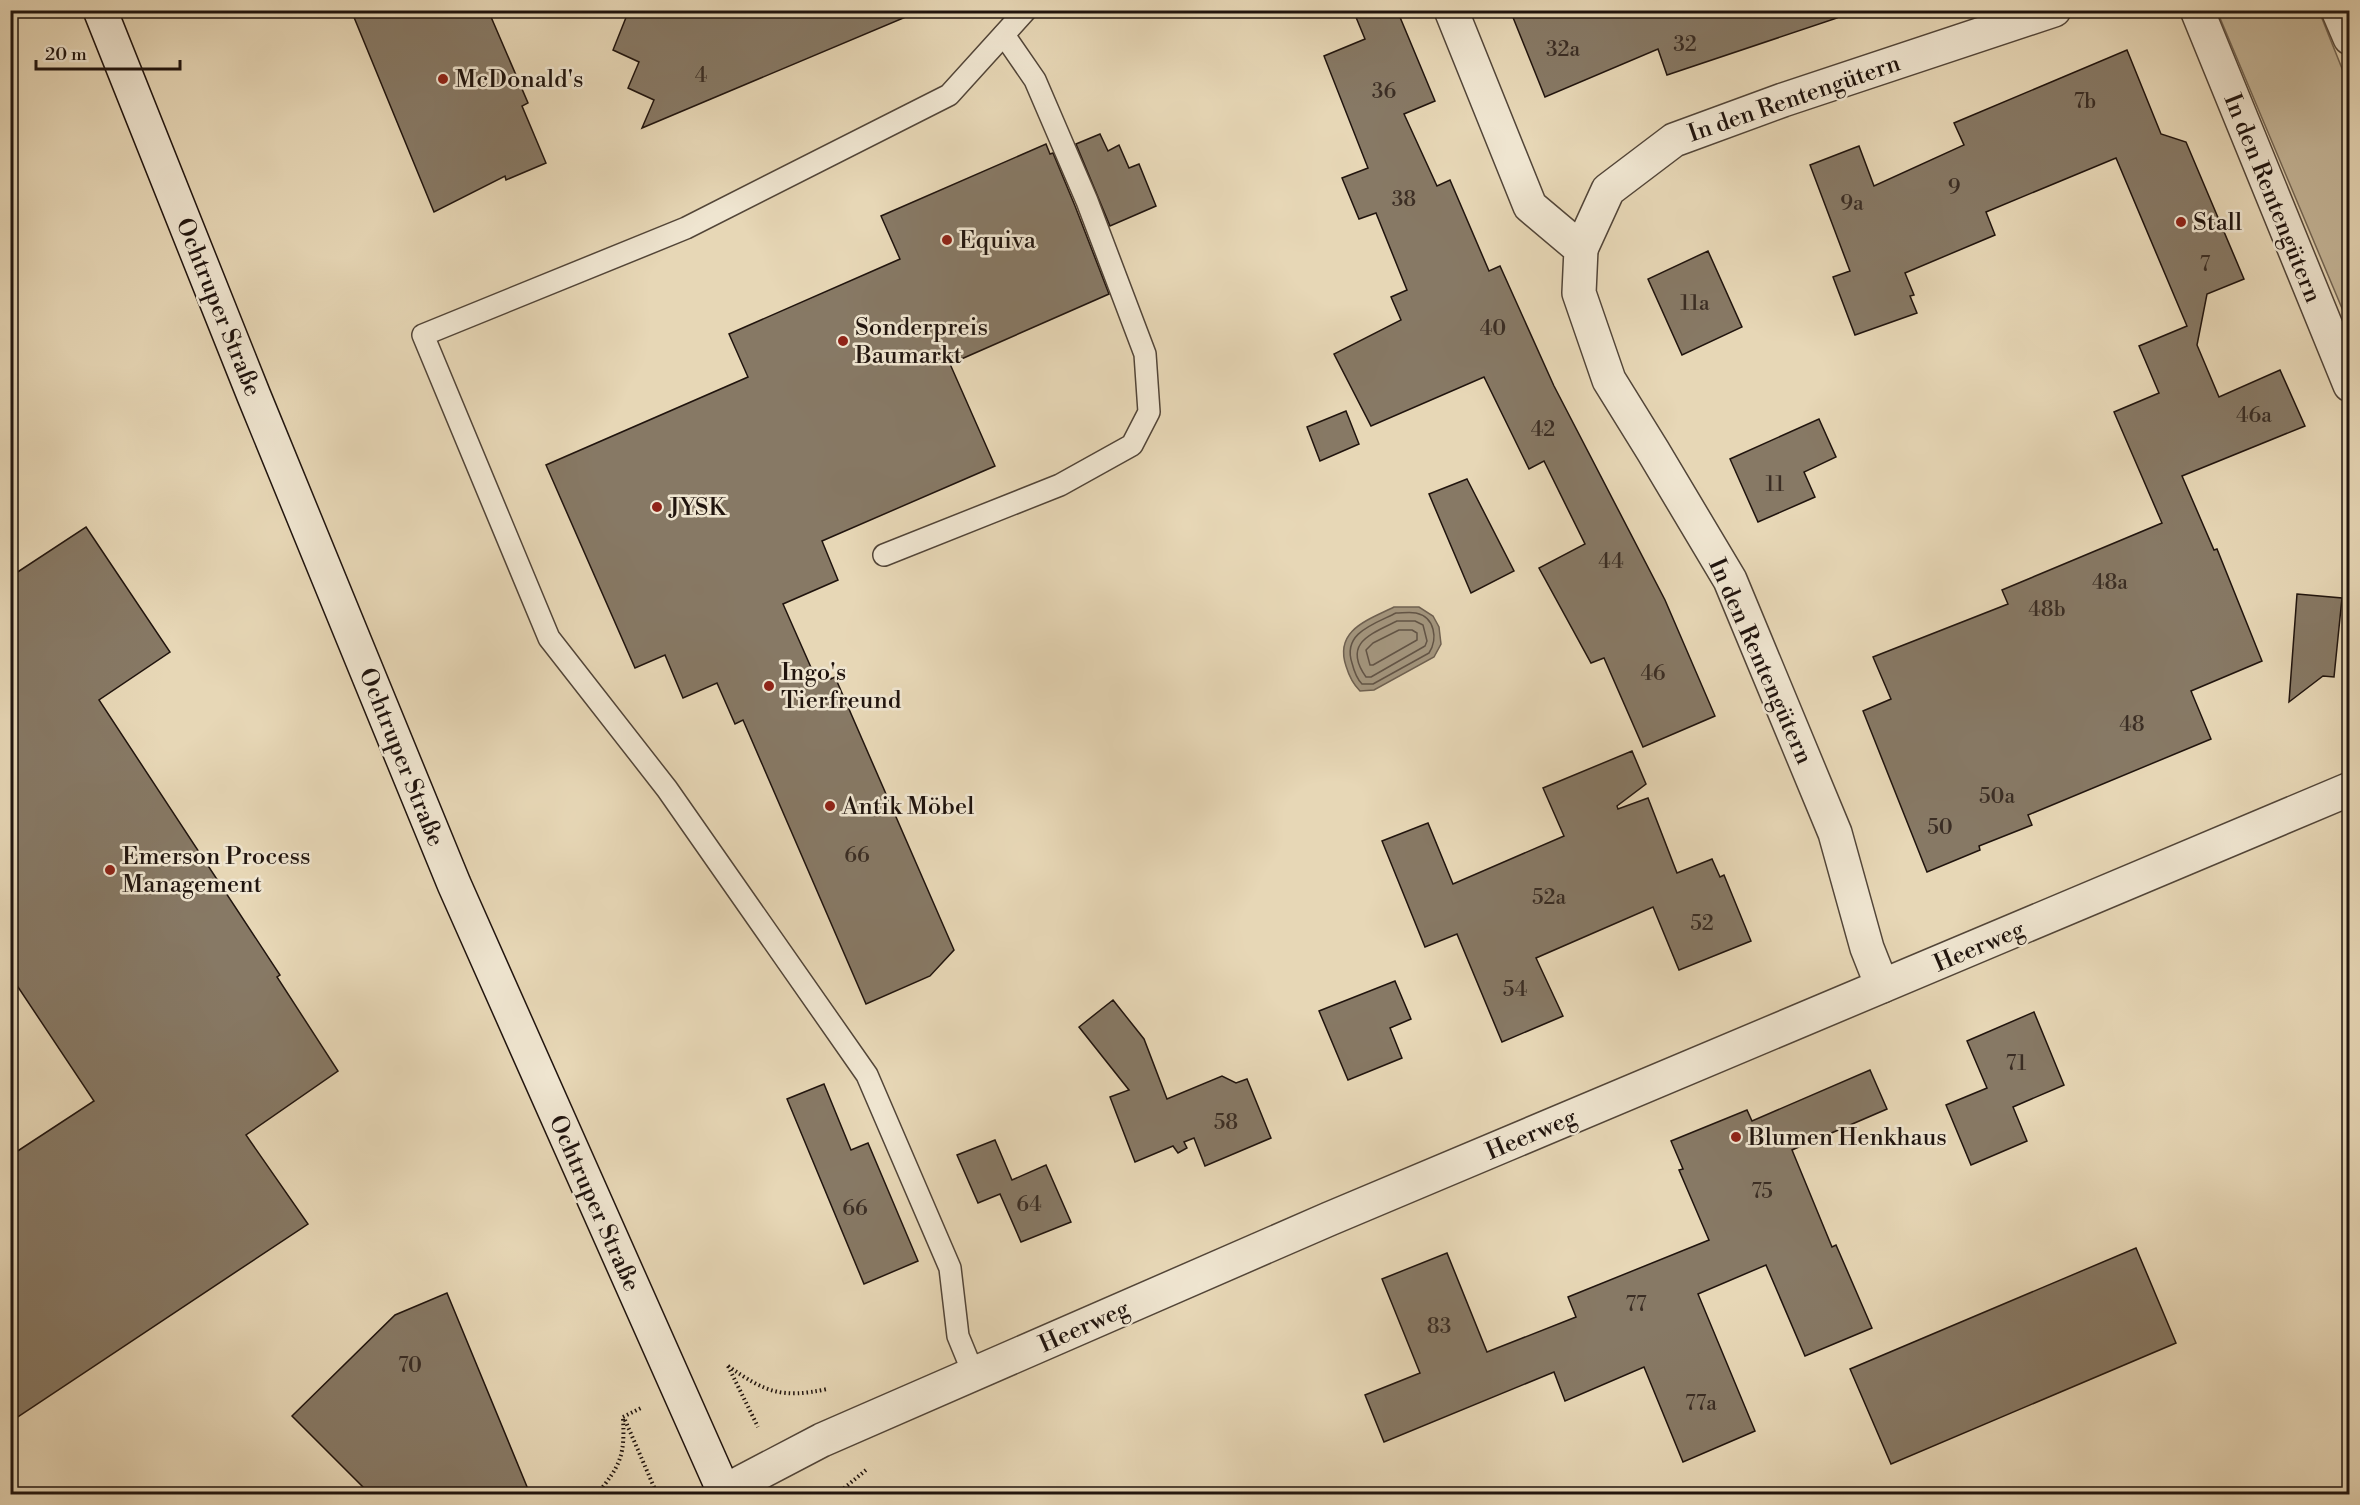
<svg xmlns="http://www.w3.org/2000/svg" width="2360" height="1505" viewBox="0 0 2360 1505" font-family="'Libre Bodoni',serif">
	<rect width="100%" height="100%" fill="#e7d7b6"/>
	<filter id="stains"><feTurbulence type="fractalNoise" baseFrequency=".00333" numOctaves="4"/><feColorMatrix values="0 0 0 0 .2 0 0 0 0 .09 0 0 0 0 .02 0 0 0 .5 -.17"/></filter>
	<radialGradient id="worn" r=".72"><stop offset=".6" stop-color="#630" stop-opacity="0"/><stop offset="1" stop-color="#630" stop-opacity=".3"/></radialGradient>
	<polygon fill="#c5b699" stroke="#726554" stroke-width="1.5" points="2219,11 2319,11 2349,86 2349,325 2220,18"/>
	<path fill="#a3957d" stroke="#6f6151" stroke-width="1.5" d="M1394 607H1419L1433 616 1439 627 1441 644 1434 657 1374 690 1360 691C1352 683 1349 676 1346 666 1334 630 1368 620 1394 607Z"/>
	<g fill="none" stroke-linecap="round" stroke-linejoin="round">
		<g stroke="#625446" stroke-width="1.5">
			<path d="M1396 613C1402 613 1410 612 1416 613 1435 617 1438 639 1429 653L1373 684H1362C1356 678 1354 671 1352 663 1342 633 1374 624 1396 613Z"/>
			<path d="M1397 621H1415L1423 625 1427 641 1425 646 1371 677H1366C1342 643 1371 634 1397 621Z"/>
			<polygon points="1399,630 1412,630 1417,633 1417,640 1373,665 1370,665 1366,650 1373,643"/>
		</g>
	</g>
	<g fill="#877965" stroke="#20140e" stroke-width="1.5">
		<polygon points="351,10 488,10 528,103 522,106 546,163 506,180 505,176 434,212"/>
		<polygon points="629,10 920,10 920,11 642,128 654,100 628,88 639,62 613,50"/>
		<polygon points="1353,10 1397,10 1435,101 1404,114 1437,186 1450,180 1489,271 1500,266 1554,386 1665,600 1715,716 1643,747 1604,658 1591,663 1539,568 1585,544 1544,461 1529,469 1484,377 1371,426 1334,354 1401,320 1391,297 1407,290 1376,213 1359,219 1342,178 1368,168 1324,56 1365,39"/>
		<polygon points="1510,10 1836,10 1837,18 1667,75 1658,49 1545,97"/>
		<polygon points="2127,50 2161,134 2186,142 2244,279 2207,294 2197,345 2219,397 2280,370 2305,426 2182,476 2214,550 2217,549 2262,661 2191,691 2211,739 2028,815 2032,825 1979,846 1980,850 1927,872 1863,711 1891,699 1873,657 2008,604 2002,590 2162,523 2114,412 2159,393 2139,346 2187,326 2116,158 1986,212 1995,235 1905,273 1914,295 1910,296 1917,313 1855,335 1833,277 1850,271 1810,165 1859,146 1874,186 1964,145 1954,123"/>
		<polygon points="1100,134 1108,151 1119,145 1129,168 1139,164 1156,206 1110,226 1076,144"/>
		<polygon points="1046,144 1050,154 1053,153 1075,206 1109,294 950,364 995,466 822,541 838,580 783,604 817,681 830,676 831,679 835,677 954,950 930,976 866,1004 743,720 735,724 717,683 683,698 665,655 635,668 546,465 748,377 729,334 900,259 881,216"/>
		<polygon points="1708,251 1742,327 1682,355 1648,279"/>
		<polygon points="1346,411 1359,444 1320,461 1307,427"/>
		<polygon points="1819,419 1836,457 1804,472 1815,497 1758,522 1730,459"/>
		<polygon points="1467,479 1514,571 1471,593 1429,494"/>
		<polygon points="86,527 170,652 99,700 280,975 277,977 338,1071 246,1135 308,1224 10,1422 10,1156 94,1101 10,975 10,577"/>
		<polygon points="2297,594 2342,598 2334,677 2323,676 2289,702"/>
		<polygon points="1632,751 1646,784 1617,806 1618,809 1648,798 1677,873 1712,859 1720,877 1724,875 1751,941 1679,970 1653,907 1536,958 1563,1016 1502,1042 1457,934 1425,947 1382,841 1428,823 1453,884 1564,836 1543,788"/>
		<polygon points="1395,981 1411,1019 1390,1028 1402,1058 1348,1080 1319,1011"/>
		<polygon points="1113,1000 1144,1039 1167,1099 1222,1076 1236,1083 1247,1079 1271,1138 1205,1166 1194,1138 1184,1142 1187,1148 1178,1153 1173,1146 1135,1162 1110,1097 1129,1090 1079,1027"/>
		<polygon points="2034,1012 2064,1085 2013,1107 2027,1141 1971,1165 1946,1105 1987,1088 1967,1041"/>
		<polygon points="1870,1070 1887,1109 1792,1150 1832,1247 1836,1245 1872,1328 1805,1356 1766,1265 1698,1294 1755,1431 1683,1462 1644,1367 1565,1401 1554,1372 1384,1442 1365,1395 1420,1373 1382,1279 1447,1253 1487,1352 1576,1317 1568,1297 1709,1240 1679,1170 1683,1169 1671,1141 1747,1110 1752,1121"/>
		<polygon points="824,1084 851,1150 868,1143 918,1261 864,1284 787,1099"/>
		<polygon points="995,1140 1012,1180 1046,1165 1071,1222 1021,1242 1000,1194 978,1203 957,1155"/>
		<polygon points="2136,1248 2176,1343 1891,1464 1850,1369"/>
		<polygon points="447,1293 530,1494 370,1494 292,1416 395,1315"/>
	</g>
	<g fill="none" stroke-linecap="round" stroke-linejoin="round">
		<defs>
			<g id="service">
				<polyline points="884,555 1060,485 1132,445 1149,412 1145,354 1087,201 1035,80 1004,35"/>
				<polyline points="974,1375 958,1336 950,1268 867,1075 667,789 549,638 423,335 686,228 949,95 1026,10"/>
			</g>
			<g id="minor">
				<polyline points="1451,10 1530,206 1581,249 1579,293 1609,380 1653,451 1730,580 1835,833 1867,948 1882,986"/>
				<polyline points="2197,10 2350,385"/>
				<polyline points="2338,10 2350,38"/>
				<polyline points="1581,249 1608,190 1674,140 1783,100 2054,10"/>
			</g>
			<polyline id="tertiary" points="719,1494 822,1440 1329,1219 2350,789"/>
			<polyline id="secondary" points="100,10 254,396 454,884 725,1494"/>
		</defs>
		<use href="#service" stroke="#524538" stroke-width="24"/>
		<use href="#minor" stroke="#524538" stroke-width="36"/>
		<use href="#tertiary" stroke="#524538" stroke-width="36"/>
		<use href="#secondary" stroke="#20140e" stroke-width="36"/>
		<g stroke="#20140e" stroke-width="4" stroke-dasharray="1.5 3" stroke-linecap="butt">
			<path d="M728 1366C765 1392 782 1399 827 1389"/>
			<polyline points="728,1366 758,1427"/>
			<polyline points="623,1417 641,1408"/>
			<polyline points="625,1420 657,1494"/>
			<path d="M597 1494C621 1465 625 1455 623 1417"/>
			<polyline points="837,1494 866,1470"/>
		</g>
		<use href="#service" stroke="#efe5d0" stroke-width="21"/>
		<use href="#minor" stroke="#efe5d0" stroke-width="33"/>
		<use href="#tertiary" stroke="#efe5d0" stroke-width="33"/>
		<use href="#secondary" stroke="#efe5d0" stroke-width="33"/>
	</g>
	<g fill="#8f2418" stroke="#efe5d0" stroke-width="2">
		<circle cx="443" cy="79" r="6"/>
		<circle cx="2181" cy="222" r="6"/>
		<circle cx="947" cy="240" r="6"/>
		<circle cx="843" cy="341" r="6"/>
		<circle cx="657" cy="507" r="6"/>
		<circle cx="769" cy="686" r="6"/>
		<circle cx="830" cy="806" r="6"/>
		<circle cx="110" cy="870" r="6"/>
		<circle cx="1736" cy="1137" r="6"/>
	</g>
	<g text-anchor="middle" stroke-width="5" stroke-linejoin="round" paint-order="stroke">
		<g font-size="21" fill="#3a2d24">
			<text x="1685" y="51">32</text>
			<text x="1563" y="56">32a</text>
			<text x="701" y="82">4</text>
			<text x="1384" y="98">36</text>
			<text x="2085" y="108">7b</text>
			<text x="1954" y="194">9</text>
			<text x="1404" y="206">38</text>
			<text x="1852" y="210">9a</text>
			<text x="2205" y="271">7</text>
			<text x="1695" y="310">11a</text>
			<text x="1493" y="335">40</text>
			<text x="2254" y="422">46a</text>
			<text x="1543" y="436">42</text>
			<text x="1775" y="491">11</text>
			<text x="1611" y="568">44</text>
			<text x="2110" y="589">48a</text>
			<text x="2047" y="616">48b</text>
			<text x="1653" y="680">46</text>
			<text x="2132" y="731">48</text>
			<text x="1997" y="803">50a</text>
			<text x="1940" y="834">50</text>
			<text x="857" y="862">66</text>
			<text x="1549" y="904">52a</text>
			<text x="1702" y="930">52</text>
			<text x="1515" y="996">54</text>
			<text x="2016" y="1070">71</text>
			<text x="1226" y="1129">58</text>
			<text x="1762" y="1198">75</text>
			<text x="1029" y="1211">64</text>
			<text x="855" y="1215">66</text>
			<text x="1636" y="1311">77</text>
			<text x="1439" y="1333">83</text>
			<text x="410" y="1372">70</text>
			<text x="1701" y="1410">77a</text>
		</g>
		<g font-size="24" fill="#20140e" stroke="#efe5d0" text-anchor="start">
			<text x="455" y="87">McDonald's</text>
			<text x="2193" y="230">Stall</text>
			<text x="959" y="248">Equiva</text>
			<text x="855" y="335">Sonderpreis<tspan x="855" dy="28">Baumarkt</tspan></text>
			<text x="669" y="515">JYSK</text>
			<text x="781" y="680">Ingo's<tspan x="781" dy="28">Tierfreund</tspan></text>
			<text x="842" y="814">Antik Möbel</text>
			<text x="122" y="864">Emerson Process<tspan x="122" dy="28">Management</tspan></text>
			<text x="1748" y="1145">Blumen Henkhaus</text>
		</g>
		<g font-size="24" fill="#20140e" stroke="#efe5d0">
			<text transform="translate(1794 98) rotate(-19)" y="8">In den Rentengütern</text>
			<text transform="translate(2273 198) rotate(68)" y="8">In den Rentengütern</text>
			<text transform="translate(219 307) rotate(68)" y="8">Ochtruper Straße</text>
			<text transform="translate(1761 661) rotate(66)" y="8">In den Rentengütern</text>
			<text transform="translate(402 757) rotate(68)" y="8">Ochtruper Straße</text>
			<text transform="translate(1979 946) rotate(-23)" y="8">Heerweg</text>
			<text transform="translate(1531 1134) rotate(-23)" y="8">Heerweg</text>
			<text transform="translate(595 1203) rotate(66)" y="8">Ochtruper Straße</text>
			<text transform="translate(1084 1326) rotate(-24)" y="8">Heerweg</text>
		</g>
	</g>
	<rect width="2360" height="1505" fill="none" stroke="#e7d7b6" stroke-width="36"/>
	<rect x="12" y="12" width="2336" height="1481" fill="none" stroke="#20140e" stroke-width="3"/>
	<rect x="18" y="18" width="2324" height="1469" fill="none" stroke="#20140e" stroke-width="1.5"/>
	<path d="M36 60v9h144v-9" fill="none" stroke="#20140e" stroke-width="3"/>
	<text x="45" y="60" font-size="18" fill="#20140e" stroke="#efe5d0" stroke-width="4.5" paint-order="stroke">20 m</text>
	<rect width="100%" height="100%" filter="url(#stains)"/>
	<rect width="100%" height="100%" fill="url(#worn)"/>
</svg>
